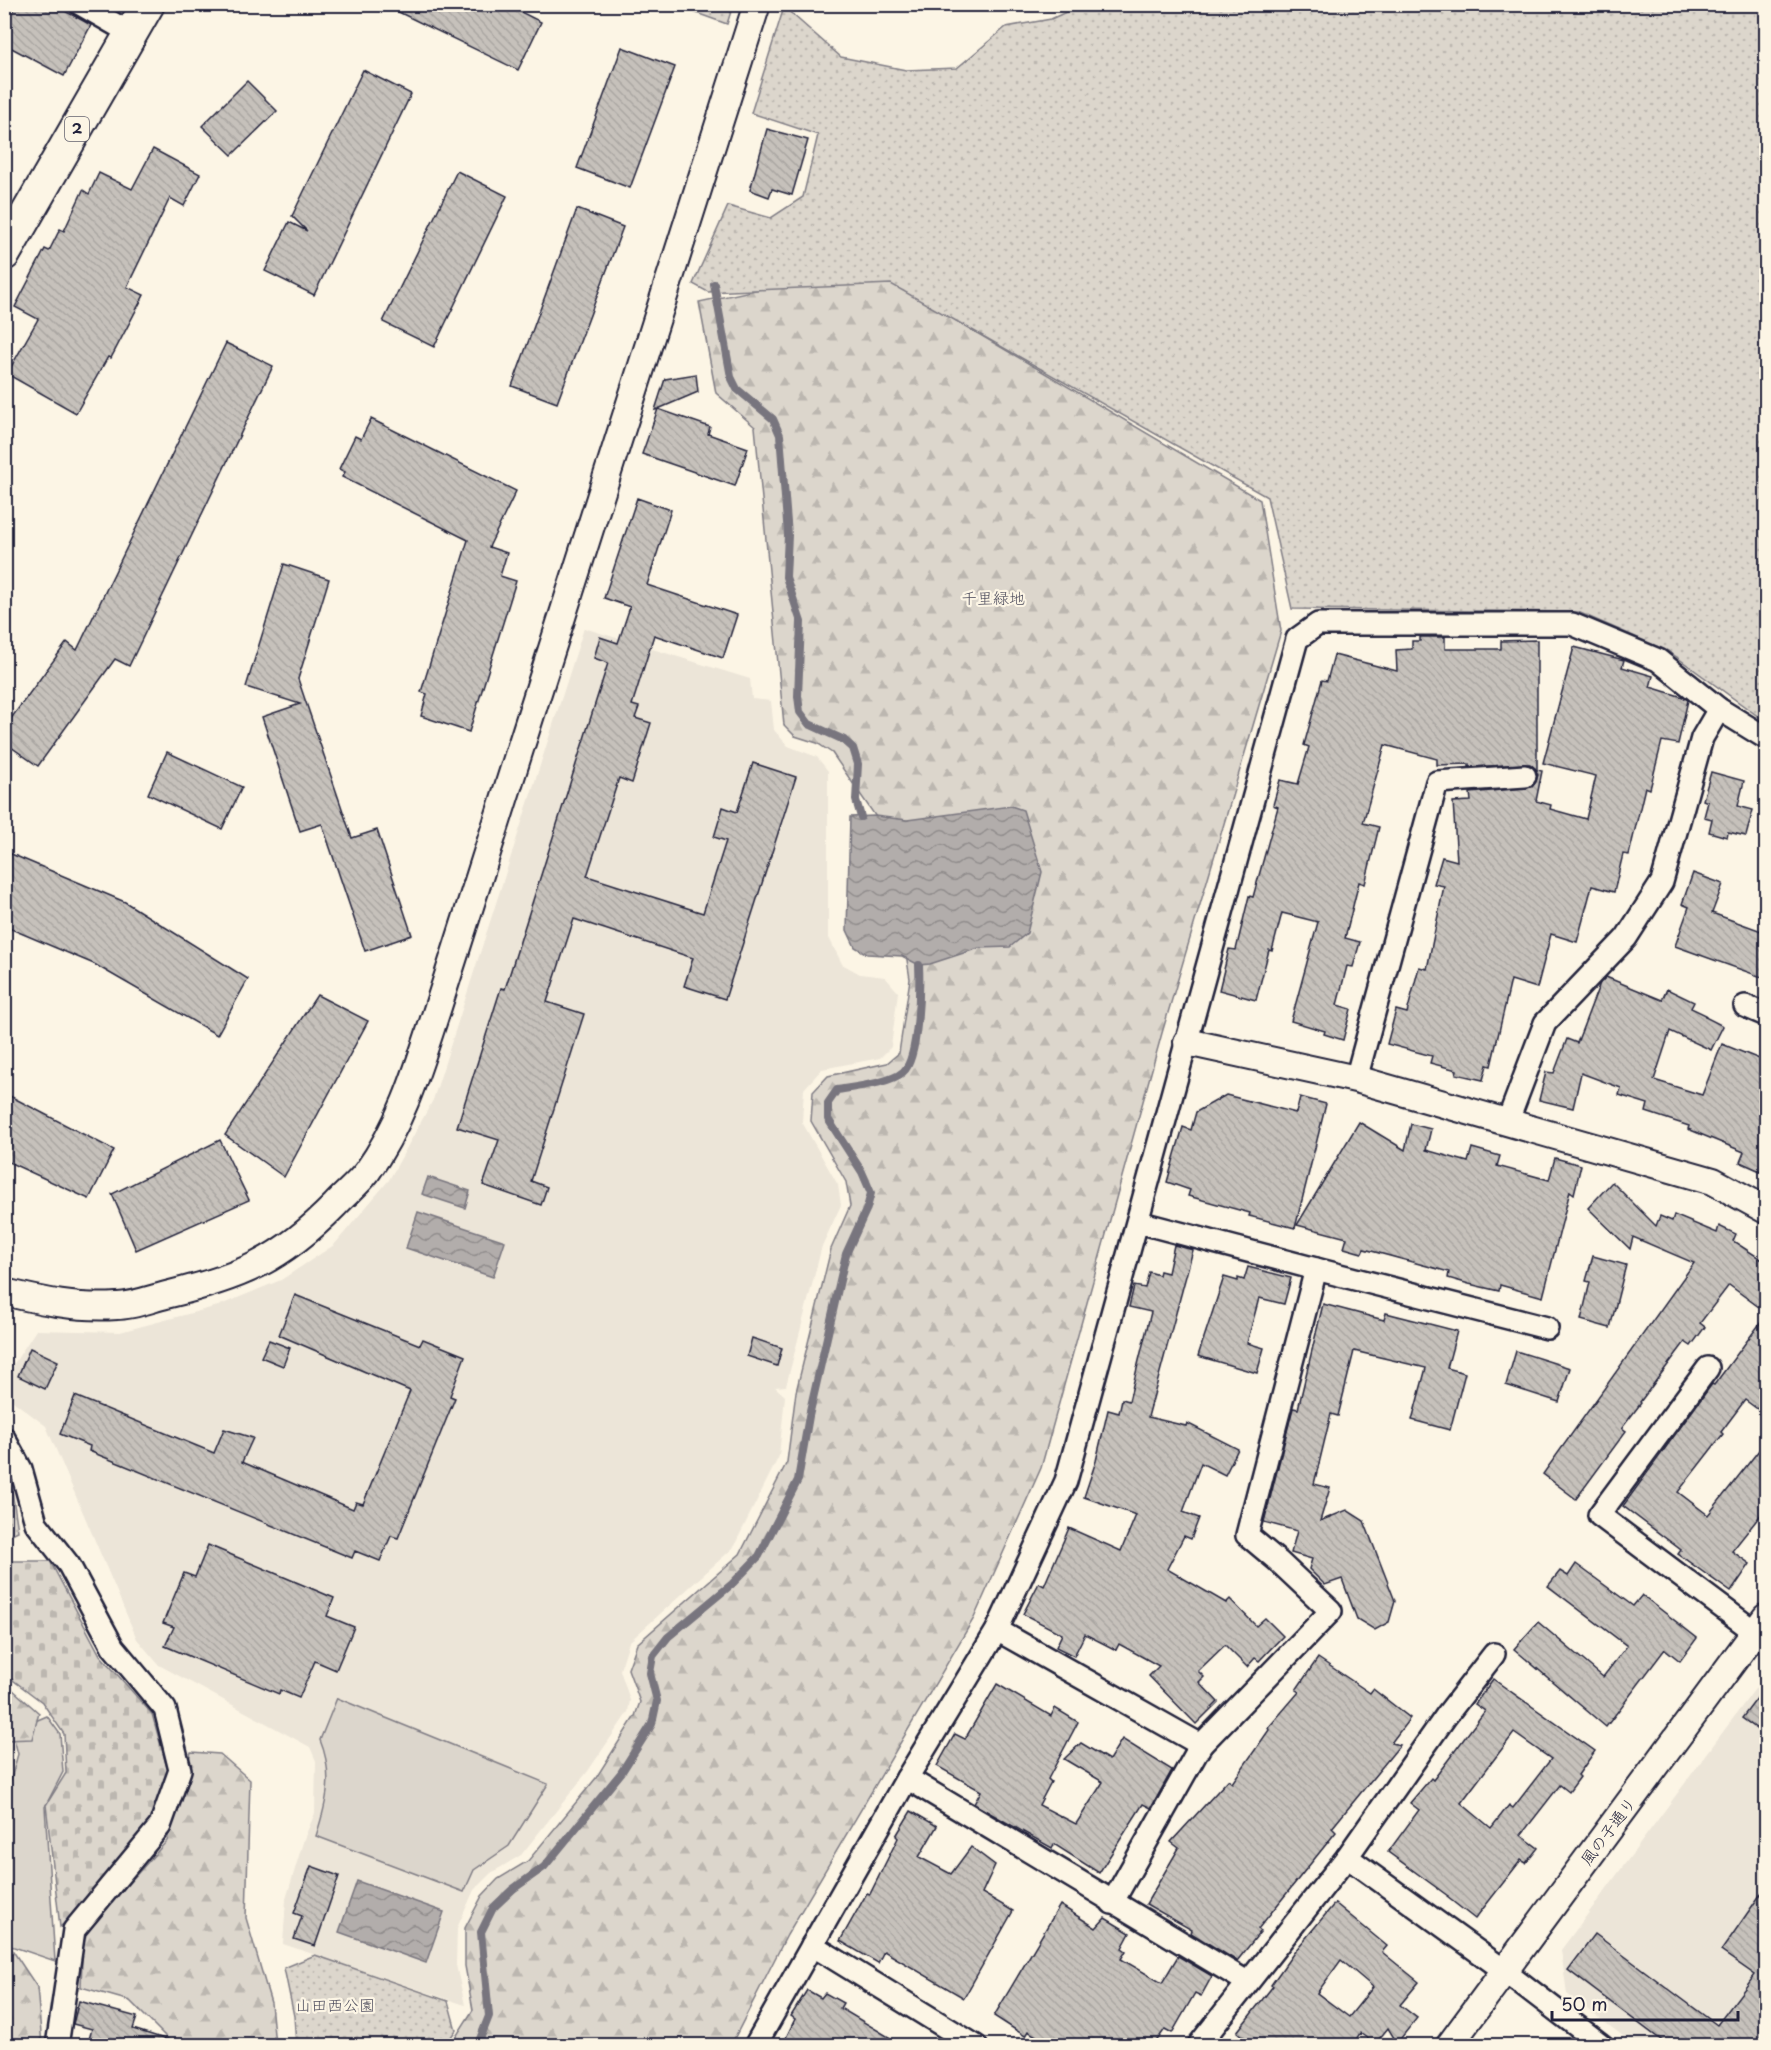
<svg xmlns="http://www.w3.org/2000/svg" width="1771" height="2050" viewBox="0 0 1771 2050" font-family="'Playpen Sans','Klee One',sans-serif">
	<defs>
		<pattern id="forest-firs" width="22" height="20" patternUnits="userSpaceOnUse" patternTransform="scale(1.5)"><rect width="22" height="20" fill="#dcd6cc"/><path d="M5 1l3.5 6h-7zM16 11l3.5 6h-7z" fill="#bcb7b0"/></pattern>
		<pattern id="cemetery-stones" width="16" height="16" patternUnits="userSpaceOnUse" patternTransform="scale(1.5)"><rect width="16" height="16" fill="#dcd6cc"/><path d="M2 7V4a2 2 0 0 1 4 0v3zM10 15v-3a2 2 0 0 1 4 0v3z" fill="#bcb7b0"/></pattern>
		<pattern id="park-dots" width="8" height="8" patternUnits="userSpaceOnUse" patternTransform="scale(1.5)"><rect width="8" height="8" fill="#dcd6cc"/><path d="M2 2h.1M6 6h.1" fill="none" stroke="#bcb7b0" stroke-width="1.8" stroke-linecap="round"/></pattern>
		<pattern id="water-waves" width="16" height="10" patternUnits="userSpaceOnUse" patternTransform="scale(1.5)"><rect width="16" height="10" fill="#b2adab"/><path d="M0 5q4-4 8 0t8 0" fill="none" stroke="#908c8c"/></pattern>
		<pattern id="building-back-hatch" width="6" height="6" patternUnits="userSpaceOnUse" patternTransform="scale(1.5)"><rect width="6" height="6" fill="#c6c1bb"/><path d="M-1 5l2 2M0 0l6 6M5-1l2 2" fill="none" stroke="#aaa6a2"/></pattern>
	</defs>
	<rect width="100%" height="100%" fill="#fcf5e5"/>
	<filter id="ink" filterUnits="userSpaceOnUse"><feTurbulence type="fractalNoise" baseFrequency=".0167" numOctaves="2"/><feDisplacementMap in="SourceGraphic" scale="12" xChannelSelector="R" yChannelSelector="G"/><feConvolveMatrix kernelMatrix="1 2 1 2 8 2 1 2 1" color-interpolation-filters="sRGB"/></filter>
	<g filter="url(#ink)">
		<g fill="#ece5d8">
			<polygon points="584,628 750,679 752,699 771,701 774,730 788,746 817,757 828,771 828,936 842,964 860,974 885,977 898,992 891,1047 880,1058 822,1069 804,1089 802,1122 838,1185 841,1205 822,1246 786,1386 775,1387 785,1396 779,1456 733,1548 629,1642 620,1670 630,1700 628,1712 588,1771 521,1855 491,1873 474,1890 457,1928 456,1965 465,2005 283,1944 286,1899 304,1839 315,1813 316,1761 310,1747 159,1665 137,1639 46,1426 5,1395 4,1379 36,1330 120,1332 218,1306 281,1280 334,1245 389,1180 433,1100"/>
			<polygon points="1766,1674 1766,2043 1765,2045 1635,2045 1567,1994 1561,1950"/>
			<polygon points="5,1720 15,1753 5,1793"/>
		</g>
		<g fill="#dcd6cc" stroke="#7f7c84" stroke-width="1.5">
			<path d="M337 1698 548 1784 509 1846 474 1870 464 1892 316 1836C327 1802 334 1774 320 1740Z"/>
			<polygon points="47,1716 60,1734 63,1772 45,1807 55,1961 5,1944 5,1800 18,1754 12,1731"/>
		</g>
		<g fill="url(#forest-firs)" stroke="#7f7c84" stroke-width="1.5">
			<polygon points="865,267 1260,500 1281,631 1162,1033 1041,1468 974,1618 787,1935 731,2045 450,2046 473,2010 465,1966 465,1928 482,1896 498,1879 528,1861 596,1778 635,1716 640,1702 628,1669 637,1644 740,1554 787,1462 796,1392 831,1249 850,1206 846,1182 811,1121 813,1092 828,1076 887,1063 899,1053 910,979 887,833 832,753 817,743 795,736 784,725 755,427 716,393 699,302"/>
			<polygon points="4,1682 39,1713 32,1739 5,1740"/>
			<polygon points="191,1752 220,1754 250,1780 246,1918 271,2003 275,2045 181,2046 172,2043 130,2001 81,1987 83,1934 167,1841"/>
			<polygon points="11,1948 37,1987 42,2045 5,2045 5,1950"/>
		</g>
		<polygon fill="url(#cemetery-stones)" stroke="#7f7c84" stroke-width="1.5" points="13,1561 50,1561 100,1655 152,1714 168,1771 149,1823 78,1910 60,1927 46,1805 66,1773 64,1734 42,1702 5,1674 4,1572"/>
		<g fill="url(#park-dots)" stroke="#7f7c84" stroke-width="1.5">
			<polygon points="674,5 733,5 727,24"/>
			<polygon points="1081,5 1766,5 1766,722 1668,651 1578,612 1292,609 1267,497 891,284 708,292 693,284 728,206 771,218 803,197 818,135 751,113 784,7 841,57 906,70 957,68 1006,27 1051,19"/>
			<polygon points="4,1465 11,1484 18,1531 5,1537"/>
			<polygon points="315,1955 448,2001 456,2030 445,2045 296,2045 294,2016 284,1968"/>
		</g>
		<g fill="url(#water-waves)" stroke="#78757e" stroke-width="1.5">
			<polygon points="1011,806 1023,810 1042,872 1027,933 1010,947 979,948 930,964 919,965 902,956 867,954 855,947 847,930 850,817 875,816 907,820"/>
			<polygon points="428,1177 470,1191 465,1208 422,1194"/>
			<polygon points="418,1212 505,1241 493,1277 406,1248"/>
			<polygon points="357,1881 444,1912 426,1963 339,1932"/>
		</g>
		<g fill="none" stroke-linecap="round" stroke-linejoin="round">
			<g stroke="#78757e" stroke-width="8">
				<polyline points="714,284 731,377 737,389 773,419 780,435 788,535 786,577 801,622 798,696 800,712 809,724 844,740 853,748 858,764 856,800 861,817"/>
				<path d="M476 2046 480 2039 489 2016 481 1932 493 1908 513 1889 544 1867 621 1773 652 1724 657 1701 650 1673 653 1656 668 1637 732 1584 759 1556 798 1480 809 1416 846 1254 867 1208 871 1193 862 1172 828 1119V1103L837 1090C854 1087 891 1083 903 1072 919 1059 920 986 919 965"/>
			</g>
		</g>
		<g fill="url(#building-back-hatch)" stroke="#22223b" stroke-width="1.5" fill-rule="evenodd">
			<polygon points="16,4 52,4 91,25 64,76 4,44 4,27"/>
			<polygon points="382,4 505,4 541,22 518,70"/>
			<polygon points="622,47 675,67 630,188 577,168"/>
			<polygon points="363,70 411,94 314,295 265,271 289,222 307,231 292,216"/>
			<polygon points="247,81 277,111 232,155 202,126"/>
			<polygon points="767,129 808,140 792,195 772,189 769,197 750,190"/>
			<polygon points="153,149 200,174 184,206 170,198 127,287 144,295 111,358 108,357 76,413 7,374 38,319 15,307 45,249 49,251 60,229 64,231 83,190 89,194 99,173 132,189"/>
			<polygon points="457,171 507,196 434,347 383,322"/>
			<polygon points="577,209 623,227 557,403 512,386"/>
			<polygon points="226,343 273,366 129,666 115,659 38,766 4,742 4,728 67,642 77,650"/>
			<polygon points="696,374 698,392 658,409 710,427 708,434 748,448 735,486 642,454 658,409 655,410 665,379"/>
			<polygon points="371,419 516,491 489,547 507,553 500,576 516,581 469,732 421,716 427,694 421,692 468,540 342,477 345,472 339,469 355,436 361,439"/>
			<polygon points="637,498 671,510 647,585 737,615 723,658 654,635 632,705 639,707 635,718 651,723 632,783 619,778 587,876 703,913 726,841 714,837 723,807 737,812 753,763 796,777 725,999 684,986 693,958 574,919 547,1002 584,1014 531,1181 547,1187 541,1205 483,1185 499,1140 457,1127 501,988 505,989 608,663 594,658 600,637 618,643 630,607 604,598"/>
			<polygon points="284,564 329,579 298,679 352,838 377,830 412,935 365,951 322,824 300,831 262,717 300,704 246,687"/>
			<polygon points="1420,637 1445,637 1445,649 1501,649 1501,641 1537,640 1537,770 1542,771 1536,801 1551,805 1550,809 1586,819 1596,776 1543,763 1574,647 1624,660 1622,667 1653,676 1650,687 1683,697 1688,700 1678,744 1662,741 1650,789 1645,787 1629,855 1623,854 1614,892 1592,886 1577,942 1551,934 1537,988 1511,980 1491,1066 1487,1065 1483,1080 1456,1074 1457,1070 1430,1063 1432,1056 1387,1044 1396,1010 1407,1013 1419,967 1427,969 1444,886 1434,884 1442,857 1457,861 1453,802 1471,801 1470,793 1532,787 1536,782 1538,775 1535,768 1530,764 1469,767 1469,764 1437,765 1437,759 1385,745 1363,823 1379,827 1365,884 1359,882 1345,938 1360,942 1353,967 1347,966 1337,1005 1351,1009 1343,1040 1324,1034 1325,1031 1291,1021 1318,922 1282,913 1272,951 1269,950 1256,1000 1219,990 1229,949 1236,950 1249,896 1253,897 1278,807 1273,805 1280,780 1298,784 1309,747 1304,745 1322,680 1327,681 1334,655 1397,671 1396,650 1412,649 1412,641 1420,641"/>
			<polygon points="167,752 242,787 222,829 148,794"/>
			<polygon points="1711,772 1744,781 1738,806 1753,810 1746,836 1728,832 1727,837 1709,832 1712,819 1704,817 1708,802 1703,800"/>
			<polygon points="4,851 125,902 248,979 217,1035 94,964 4,926"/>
			<polygon points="1693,873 1723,884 1712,913 1767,933 1767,979 1675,946 1689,907 1682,904"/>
			<polygon points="1606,977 1662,1000 1667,989 1694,1002 1691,1008 1706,1015 1705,1017 1723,1026 1711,1050 1670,1031 1654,1080 1702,1095 1722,1044 1767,1062 1767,1174 1740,1162 1744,1152 1688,1129 1689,1126 1646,1112 1648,1104 1619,1095 1621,1088 1581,1073 1573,1108 1539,1100 1546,1072 1554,1073 1567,1039 1577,1043 1600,983"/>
			<polygon points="317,995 368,1021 284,1177 225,1135"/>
			<polygon points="4,1093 114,1150 89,1199 4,1160"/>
			<polygon points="1226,1095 1296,1113 1300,1097 1326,1104 1295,1228 1249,1216 1250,1213 1188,1196 1190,1190 1167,1182 1183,1127 1191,1130 1196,1112"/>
			<polygon points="1359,1122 1405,1150 1411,1124 1431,1129 1426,1150 1468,1162 1472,1148 1500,1156 1497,1166 1549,1180 1555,1158 1581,1165 1574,1194 1570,1191 1543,1297 1500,1285 1499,1291 1469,1284 1448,1278 1449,1272 1427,1266 1364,1249 1362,1253 1344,1248 1347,1238 1297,1225"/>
			<polygon points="220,1140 249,1200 136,1250 112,1194"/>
			<polygon points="1612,1182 1656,1226 1660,1216 1672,1221 1674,1215 1717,1233 1719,1226 1736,1234 1733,1241 1767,1263 1767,1313 1729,1285 1700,1323 1705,1327 1691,1346 1685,1342 1640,1402 1641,1403 1622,1428 1626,1431 1576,1499 1543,1474 1694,1263 1633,1237 1630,1249 1588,1208"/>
			<polygon points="1174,1245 1193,1250 1148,1417 1186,1426 1187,1423 1238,1449 1225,1475 1201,1463 1183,1512 1199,1518 1191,1539 1184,1536 1167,1569 1226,1603 1230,1599 1256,1626 1265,1618 1283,1636 1259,1661 1255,1658 1247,1667 1225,1645 1198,1671 1204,1677 1199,1682 1218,1702 1196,1724 1149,1676 1159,1666 1119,1644 1116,1650 1085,1634 1074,1656 1056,1647 1062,1634 1023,1614 1039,1583 1044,1586 1069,1528 1121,1551 1136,1515 1084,1497 1096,1461 1108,1410 1119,1413 1122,1399 1129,1401 1151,1312 1129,1307 1134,1286 1145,1288 1149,1272 1159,1275 1160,1271 1168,1273"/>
			<polygon points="1593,1256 1626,1265 1610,1328 1581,1320 1590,1282 1586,1281"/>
			<polygon points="1248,1267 1291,1278 1284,1304 1259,1298 1247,1343 1264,1348 1257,1373 1198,1356 1224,1277 1238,1281 1238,1278 1244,1280"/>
			<polygon points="295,1295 420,1345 423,1339 465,1356 450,1396 455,1398 398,1538 391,1536 380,1561 355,1551 352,1558 89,1451 90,1446 60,1434 75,1396 214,1453 224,1429 253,1438 242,1462 353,1509 356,1502 363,1504 410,1391 279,1335"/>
			<polygon points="1323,1304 1384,1320 1386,1313 1457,1331 1447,1368 1465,1373 1450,1430 1412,1420 1426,1368 1354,1351 1338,1416 1331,1414 1314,1484 1330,1488 1320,1521 1347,1510 1364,1521 1395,1601 1389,1622 1375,1630 1357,1619 1342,1579 1325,1585 1309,1569 1312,1559 1291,1553 1297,1531 1264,1522 1293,1408 1298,1409"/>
			<polygon points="1767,1314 1767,1416 1745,1400 1721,1432 1723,1434 1678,1492 1708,1515 1767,1440 1767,1507 1732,1551 1750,1564 1731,1592 1678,1554 1681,1550 1623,1506 1712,1384 1714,1385"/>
			<polygon points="752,1338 782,1348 777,1366 747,1356"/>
			<polygon points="269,1340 290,1348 283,1366 261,1357"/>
			<polygon points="30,1348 58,1361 45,1389 18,1376"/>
			<polygon points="1516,1351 1570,1368 1559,1402 1506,1385"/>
			<polygon points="208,1545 334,1598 327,1616 354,1627 336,1670 315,1661 299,1698 280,1690 279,1694 165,1646 174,1627 163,1623 184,1573 195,1577"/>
			<polygon points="1576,1564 1633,1606 1642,1595 1697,1638 1680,1661 1665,1649 1606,1727 1514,1649 1538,1622 1603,1677 1627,1646 1548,1586 1560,1571 1568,1576"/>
			<polygon points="1318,1658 1370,1693 1373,1689 1410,1718 1391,1743 1400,1745 1332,1828 1336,1832 1258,1929 1261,1931 1237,1961 1191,1933 1192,1930 1146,1904 1179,1848 1171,1842 1228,1780 1232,1783 1269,1730 1268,1728 1299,1692 1296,1690"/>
			<path d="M1493 1679 1595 1751 1578 1775 1580 1777 1569 1792 1560 1785 1521 1835 1538 1848 1526 1863 1521 1860 1475 1919 1447 1897 1448 1896 1388 1852 1419 1810 1410 1803 1431 1778 1433 1780 1485 1711 1475 1704ZM1514 1733 1551 1759 1513 1808 1509 1805 1491 1828 1461 1803Z"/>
			<polygon points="997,1684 1051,1716 1055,1708 1078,1722 1048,1779 1051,1782 1039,1805 1076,1824 1103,1782 1064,1759 1081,1743 1109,1760 1122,1739 1172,1770 1151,1808 1143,1804 1099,1873 1054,1844 1052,1848 974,1804 981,1791 937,1766 955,1734 965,1739"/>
			<polygon points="1767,1685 1767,1736 1742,1718"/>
			<polygon points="911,1811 937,1826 919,1857 951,1874 971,1847 995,1865 982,1893 1013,1911 964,1998 884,1951 878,1963 840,1941 867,1893 870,1894 898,1838 896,1836"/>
			<polygon points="311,1866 339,1876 315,1946 294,1939 302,1916 294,1913"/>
			<polygon points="1767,1885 1767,2039 1762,2046 1669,2046 1568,1970 1595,1934 1717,2025 1755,1975 1721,1951"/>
			<path d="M1335 1903 1387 1946 1382 1952 1419 1982 1400 2005 1417 2018 1397 2043 1388 2028 1375 2044 1360 2033 1352 2046H1254L1237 2032 1273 1986 1271 1985 1295 1951ZM1341 1960 1373 1987 1349 2017 1317 1993Z"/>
			<polygon points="1060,1905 1096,1928 1105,1918 1130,1933 1122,1948 1126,1951 1121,1959 1162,1983 1178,1956 1212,1976 1201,1996 1195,1993 1172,2033 1165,2029 1153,2046 1052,2046 1028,2031 1025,2036 994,2016"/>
			<polygon points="807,1990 821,1998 825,1993 843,2003 840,2008 904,2046 782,2046 795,2019 791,2016"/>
			<polygon points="79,2001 137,2017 133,2029 171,2041 170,2046 87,2046 92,2029 73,2024"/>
		</g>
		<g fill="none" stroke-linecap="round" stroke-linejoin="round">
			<defs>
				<g id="minor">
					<polyline points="80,4 132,34"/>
					<polyline points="1745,1006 1766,1015"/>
					<polyline points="1356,1079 1437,782 1525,776"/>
					<polyline points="1507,1123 1545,1023 1626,938 1662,882 1702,738 1719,709"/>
					<polyline points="1316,1269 1547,1328"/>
					<polyline points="1708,1368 1599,1515 1755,1632"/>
					<polyline points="4,1438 21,1469 36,1523 69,1565 113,1647 165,1709 180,1770 160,1826 74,1930 57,2046"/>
					<polyline points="997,1630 1201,1745 1331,1611 1278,1561 1247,1535 1316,1269 1138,1222"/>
					<polyline points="907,1778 1247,1982"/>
					<polyline points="1347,1857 1505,1971 1603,2046"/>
					<polyline points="1112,1903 1201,1745"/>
					<polyline points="812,1945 976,2046"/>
					<polyline points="755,2046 907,1778 997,1630 1066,1481 1297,639 1318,624 1572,624 1658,660 1719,709 1766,738"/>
					<polyline points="1198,2046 1347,1857 1446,1716 1494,1654"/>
				</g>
				<g id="tertiary">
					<polyline points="1187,1042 1356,1079 1713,1181 1766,1210"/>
					<path d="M4 1292C42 1301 78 1309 117 1306 133 1306 150 1299 166 1295 241 1277 280 1261 335 1205 345 1194 358 1184 367 1172 402 1124 419 1065 437 1010L757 4"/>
					<polyline points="1449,2046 1766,1617"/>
				</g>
				<polyline id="primary" points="4,254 148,4"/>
			</defs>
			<use href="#minor" stroke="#22223b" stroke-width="26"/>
			<use href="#tertiary" stroke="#22223b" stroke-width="30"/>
			<use href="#primary" stroke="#22223b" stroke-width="36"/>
			<use href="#minor" stroke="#fcf5e5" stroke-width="21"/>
			<use href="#tertiary" stroke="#fcf5e5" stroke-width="26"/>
			<use href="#primary" stroke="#fcf5e5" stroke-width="32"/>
		</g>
	</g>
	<g text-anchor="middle" stroke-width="4.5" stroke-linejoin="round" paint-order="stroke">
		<rect fill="#fcf5e5" stroke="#63616e" stroke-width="1.5" x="65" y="117" width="24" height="24" rx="4.5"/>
		<g font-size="15" font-weight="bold" fill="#22223b">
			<text x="77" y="134">2</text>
		</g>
		<g font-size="16" fill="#504f5f" stroke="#fcf5e5">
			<text x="993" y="604">千里緑地</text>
			<text x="335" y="2011">山田西公園</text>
		</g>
		<g font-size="16" fill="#22223b" stroke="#fcf5e5">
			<text transform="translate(1608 1831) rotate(-53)" y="6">風の子通り</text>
		</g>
	</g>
	<rect width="1771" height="2050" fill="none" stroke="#fcf5e5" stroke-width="24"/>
	<rect x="12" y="12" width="1747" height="2026" fill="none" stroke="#22223b" stroke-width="2" filter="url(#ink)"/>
	<path d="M1552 2011v9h186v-9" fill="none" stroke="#22223b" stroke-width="3"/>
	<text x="1561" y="2011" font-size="18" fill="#22223b" stroke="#fcf5e5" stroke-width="4.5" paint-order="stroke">50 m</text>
</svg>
